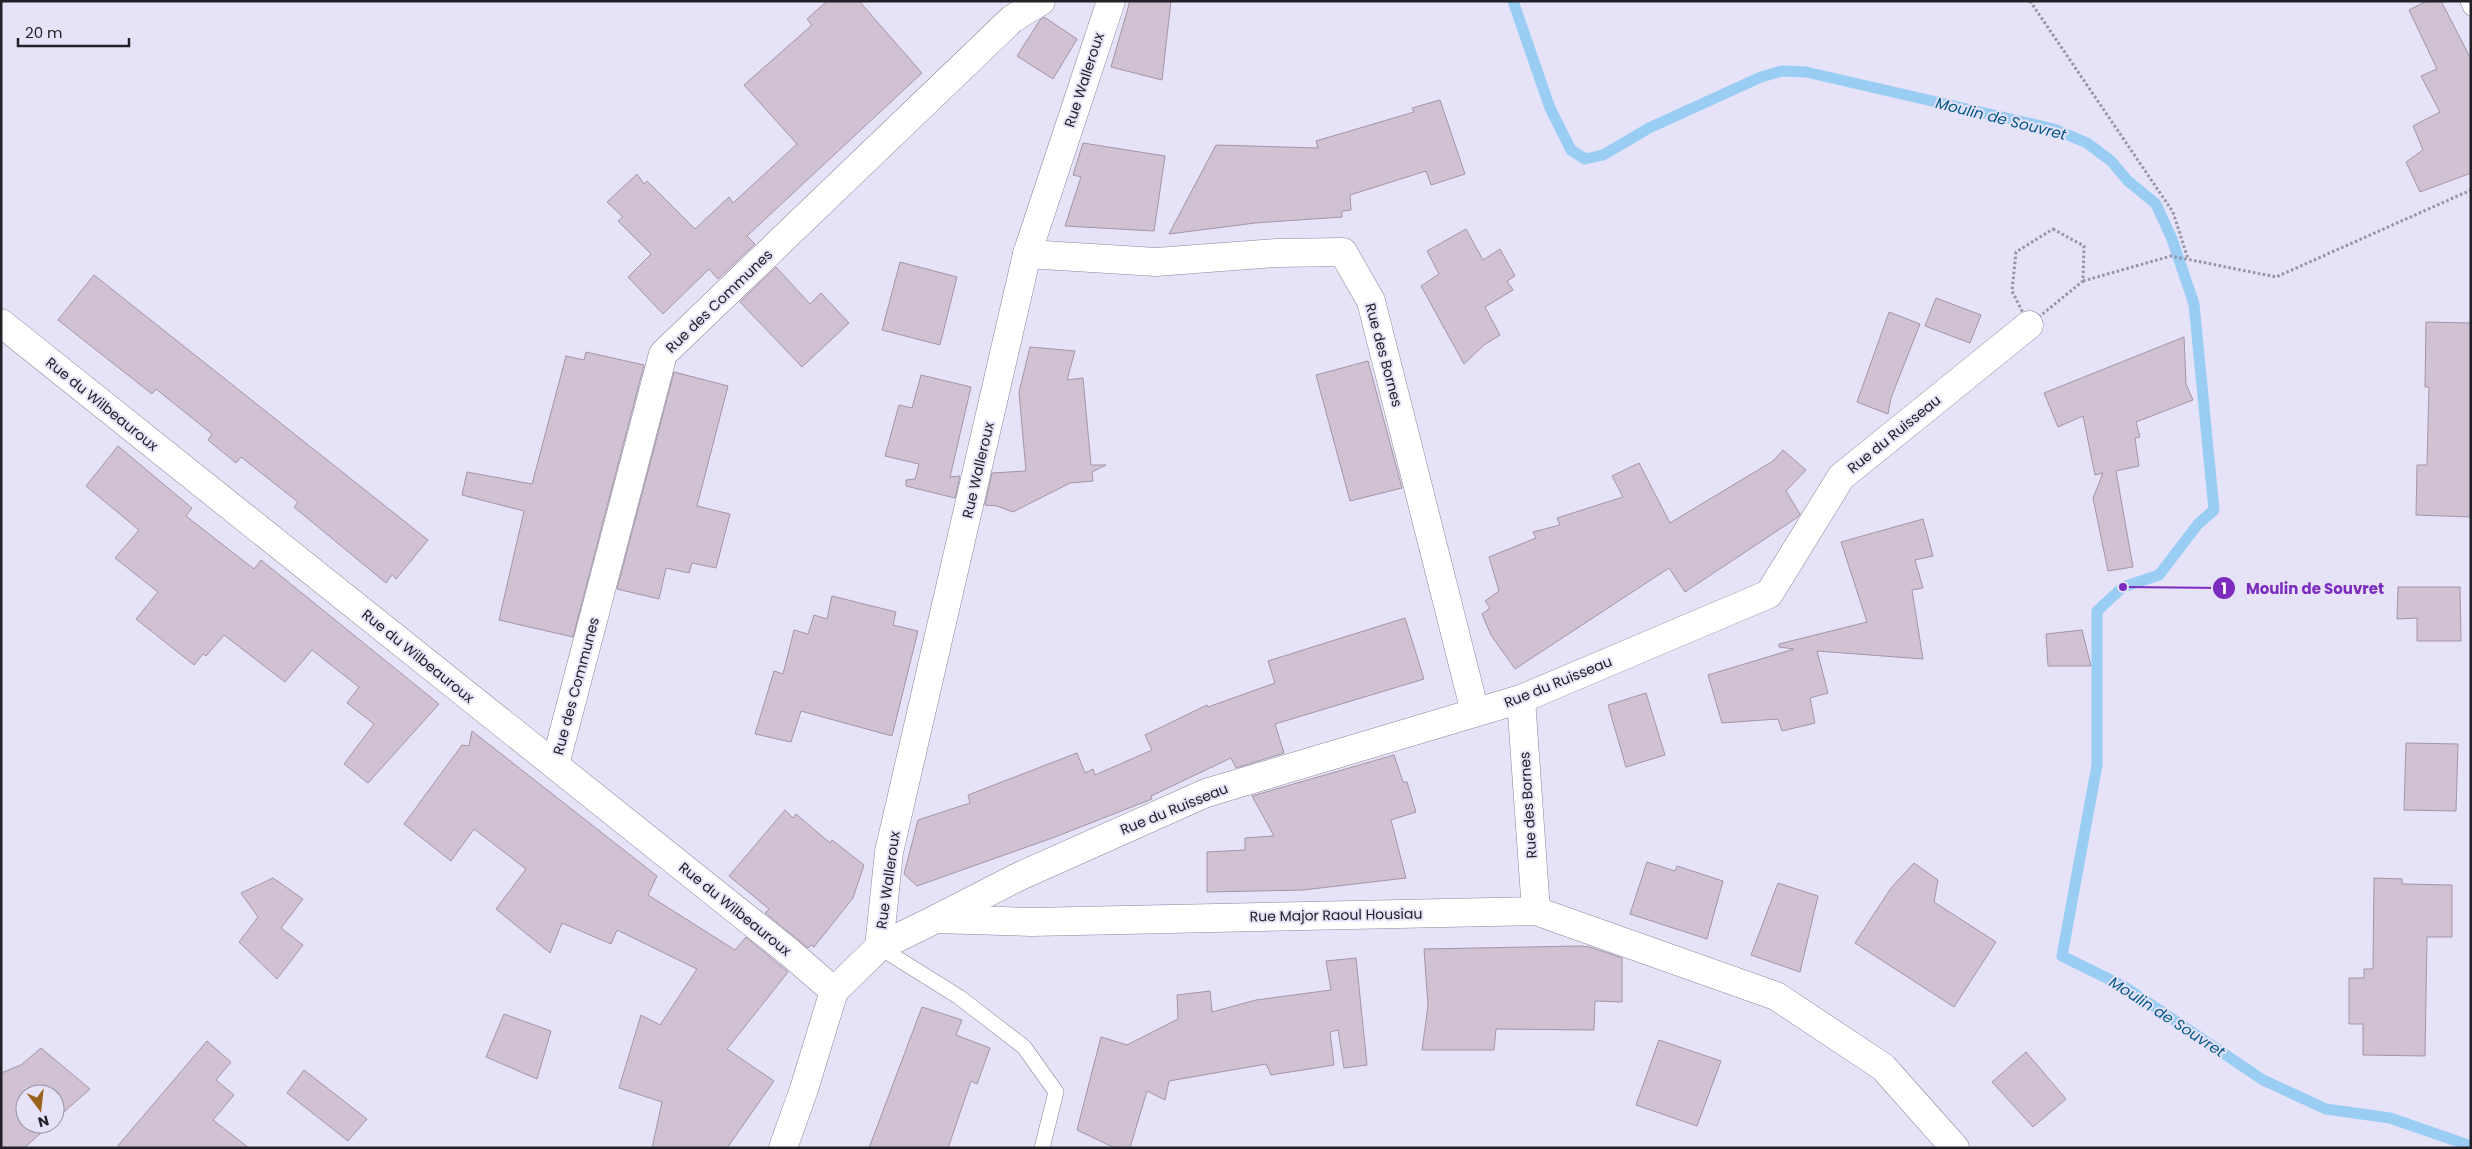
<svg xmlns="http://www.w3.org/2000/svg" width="2472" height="1149" viewBox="0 0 2472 1149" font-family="Poppins,sans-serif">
	<rect width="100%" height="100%" fill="#e6e2f8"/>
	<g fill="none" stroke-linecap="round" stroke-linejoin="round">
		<polyline stroke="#9acdf4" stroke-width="11" points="1513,1 1550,108 1571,150 1585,159 1603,155 1649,128 1761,77 1782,71 1806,72 2054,129 2087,143 2111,161 2128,181 2156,204 2172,239 2194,304 2214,510 2198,524 2159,575 2123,587 2097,611 2097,765 2062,956 2125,987 2263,1080 2326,1109 2390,1118 2471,1146"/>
	</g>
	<g fill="#d0c1d3" stroke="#a495a6">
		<polygon points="827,1 859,1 922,73 747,236 755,244 718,279 709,269 663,314 628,277 651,254 618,221 623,217 607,202 637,174 644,184 647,181 695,229 729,197 733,203 797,144 744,85 812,25 807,19"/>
		<polygon points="1130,1 1171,1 1162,80 1111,67"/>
		<polygon points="2427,1 2441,1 2471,59 2471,173 2420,192 2406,162 2423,150 2413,126 2440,112 2421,76 2437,69 2409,10"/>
		<polygon points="1044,17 1077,39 1053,79 1017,56 1040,20"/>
		<polygon points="1440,100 1465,174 1431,185 1426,171 1350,195 1351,210 1342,211 1342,217 1255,223 1169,234 1216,145 1318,148 1316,141 1414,112 1412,108"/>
		<polygon points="1083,143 1165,156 1154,231 1065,226 1081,177 1073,175"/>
		<polygon points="1466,229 1483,260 1500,249 1515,276 1507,281 1513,290 1485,307 1500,335 1484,345 1464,364 1421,286 1439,274 1427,251"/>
		<polygon points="900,262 957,277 940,345 882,330"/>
		<polygon points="776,267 810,304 821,293 849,323 802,367 740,302"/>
		<polygon points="94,275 428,540 396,579 392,575 386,583 294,507 298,502 241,457 236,463 208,440 212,434 156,389 152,394 58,320"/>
		<polygon points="1936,298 1981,315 1970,343 1925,326"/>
		<polygon points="1889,312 1920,324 1891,398 1888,414 1857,402"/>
		<polygon points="2426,322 2471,323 2471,517 2416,515 2417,465 2427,465 2429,387 2425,387"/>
		<polygon points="2184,337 2186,384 2193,400 2136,422 2140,437 2135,438 2139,466 2116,471 2133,567 2108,571 2093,498 2103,473 2095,475 2083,416 2058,427 2044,393"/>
		<polygon points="1030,347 1075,351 1067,380 1083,378 1091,465 1106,465 1092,472 1093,481 1070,483 1013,512 997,506 985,505 992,473 1026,471 1019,392"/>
		<polygon points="586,352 644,365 573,637 499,620 524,511 462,495 467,472 532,484 566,356 584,360"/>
		<polygon points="1368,361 1402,488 1350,501 1316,375"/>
		<polygon points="674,372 728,386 697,506 730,514 716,568 692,563 689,573 666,568 659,599 617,589"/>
		<polygon points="921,375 971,387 950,477 960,476 955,498 906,486 906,480 915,479 919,464 885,456 899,405 912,408"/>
		<polygon points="118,446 192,508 186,516 254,569 261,560 439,704 368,783 344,764 374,724 347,703 359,687 312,650 285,682 224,635 206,656 203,654 194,665 136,619 158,592 115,558 139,530 86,486"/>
		<polygon points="1783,450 1806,470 1786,491 1800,514 1798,517 1685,592 1669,568 1515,669 1491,635 1482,614 1490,608 1485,601 1499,591 1489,557 1536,538 1533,532 1560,525 1557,518 1623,497 1612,476 1639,463 1670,523 1773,461"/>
		<polygon points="1923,519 1933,556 1915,560 1923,588 1912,590 1923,659 1817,651 1828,693 1810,698 1815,723 1782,731 1778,719 1722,723 1708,675 1794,649 1779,647 1779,644 1867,622 1841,542"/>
		<polygon points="2398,587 2460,587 2461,641 2417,641 2417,618 2397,619"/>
		<polygon points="832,596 896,612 893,625 918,631 892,736 801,711 791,742 755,734 774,671 783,674 794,630 808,634 814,615 827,619"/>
		<polygon points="1405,618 1424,679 1275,724 1284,753 1236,768 1231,758 1151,796 1152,799 1055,837 917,886 904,874 918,820 970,803 968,795 1077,753 1085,773 1093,769 1095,775 1152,750 1145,735 1207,705 1208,707 1275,683 1268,661"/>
		<polygon points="2082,630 2091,666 2048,666 2046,634"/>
		<polygon points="1646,693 1665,755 1626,767 1608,705"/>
		<polygon points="472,731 657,876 648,895 735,950 746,937 788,972 727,1049 774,1081 727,1148 652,1148 662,1102 619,1088 641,1015 660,1025 697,969 617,930 611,944 562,923 550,953 496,909 526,869 474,829 451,861 404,824 462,745 469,746"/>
		<polygon points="2406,743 2458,744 2456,811 2404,810"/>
		<polygon points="1394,755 1403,782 1407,782 1416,812 1391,820 1406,878 1303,890 1207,892 1207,852 1245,850 1245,838 1274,836 1252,796"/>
		<polygon points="785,810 793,818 796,814 830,843 832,840 864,865 853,898 814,947 811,945 808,948 765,913 769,909 729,876"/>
		<polygon points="1647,862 1675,871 1677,866 1723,881 1707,939 1630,914"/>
		<polygon points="1914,863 1938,880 1934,902 1996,942 1954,1007 1855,943 1891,888"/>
		<polygon points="273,878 303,899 281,928 303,945 277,979 239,942 258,917 241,893"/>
		<polygon points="2374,878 2402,879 2402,884 2452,885 2452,937 2427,937 2425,1056 2363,1055 2363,1024 2349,1024 2349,978 2364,978 2364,969 2373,969"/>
		<polygon points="1778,883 1818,896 1800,972 1751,955"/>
		<polygon points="1580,946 1590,947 1622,958 1622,1002 1595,1001 1594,1030 1496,1029 1494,1050 1422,1050 1428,1006 1424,949"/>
		<polygon points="1356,958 1367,1065 1344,1068 1338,1030 1330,1032 1334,1065 1271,1075 1266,1064 1169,1081 1165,1100 1147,1091 1130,1148 1115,1148 1077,1130 1101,1037 1127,1045 1178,1019 1177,995 1210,991 1212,1012 1256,1000 1331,990 1326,961"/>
		<polygon points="922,1007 962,1020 956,1035 990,1048 977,1084 971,1081 948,1148 869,1148"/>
		<polygon points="504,1014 551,1031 537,1079 486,1057"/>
		<polygon points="1659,1040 1721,1061 1697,1126 1636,1105"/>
		<polygon points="207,1041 231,1062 216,1080 234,1095 213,1120 249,1148 116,1148"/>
		<polygon points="41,1048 90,1089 55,1120 55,1094 25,1094 25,1124 51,1124 24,1148 1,1148 1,1073 21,1065"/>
		<polygon points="2026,1052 2066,1099 2033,1127 1992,1082"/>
		<polygon points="304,1070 367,1119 348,1141 287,1093"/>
	</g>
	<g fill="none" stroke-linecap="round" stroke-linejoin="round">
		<defs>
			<g id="lane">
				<polyline points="2468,1 2471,8"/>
				<polyline points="879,947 959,997 1024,1047 1056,1092 1042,1148"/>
			</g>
			<g id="street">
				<polyline points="1027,254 1156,262 1276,253 1343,252 1371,301 1475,712"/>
				<polyline points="1,323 789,952 834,991"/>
				<polyline points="1521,699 1536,911"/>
				<polyline points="555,765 663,354 1012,19 1041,1"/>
				<polyline points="938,918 1018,877 1206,793 1521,699 1769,594 1841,477 2029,325"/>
				<polyline points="879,947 889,852 1027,254 1111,1"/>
				<polyline points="783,1148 804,1089 834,991 879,947 936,919 1032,922 1536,911 1776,996 1883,1067 1955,1148"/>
			</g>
		</defs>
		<use href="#lane" stroke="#8a8699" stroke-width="16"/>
		<use href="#street" stroke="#8a8699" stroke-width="29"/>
		<g stroke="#9693a3" stroke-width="3" stroke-dasharray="2.5 2.5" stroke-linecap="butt">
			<polyline points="2030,1 2173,212 2188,259"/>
			<polygon points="2053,229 2084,246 2083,281 2029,325 2012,291 2016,252"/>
			<polyline points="2083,281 2171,256 2276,277 2471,190"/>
		</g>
		<use href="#lane" stroke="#fff" stroke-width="15"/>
		<use href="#street" stroke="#fff" stroke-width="28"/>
	</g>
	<g text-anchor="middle" stroke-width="4" stroke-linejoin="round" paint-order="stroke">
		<g font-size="14" fill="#222128" stroke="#e6e2f8">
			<text transform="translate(1084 80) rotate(-72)" y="5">Rue Walleroux</text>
			<text transform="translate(719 301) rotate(-44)" y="5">Rue des Communes</text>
			<text transform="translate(1384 355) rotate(75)" y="5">Rue des Bornes</text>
			<text transform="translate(102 404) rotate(39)" y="5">Rue du Wilbeauroux</text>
			<text transform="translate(1894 434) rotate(-39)" y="5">Rue du Ruisseau</text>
			<text transform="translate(978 470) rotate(-77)" y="5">Rue Walleroux</text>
			<text transform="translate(418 656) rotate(39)" y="5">Rue du Wilbeauroux</text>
			<text transform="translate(1558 682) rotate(-22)" y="5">Rue du Ruisseau</text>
			<text transform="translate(576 686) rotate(-75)" y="5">Rue des Communes</text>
			<text transform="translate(1528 805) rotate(-94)" y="5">Rue des Bornes</text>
			<text transform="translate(1174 809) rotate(-22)" y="5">Rue du Ruisseau</text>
			<text transform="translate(888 880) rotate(-82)" y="5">Rue Walleroux</text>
			<text transform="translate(735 909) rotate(39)" y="5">Rue du Wilbeauroux</text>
			<text transform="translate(1336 915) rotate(-1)" y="5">Rue Major Raoul Housiau</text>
		</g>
		<g font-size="15" font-style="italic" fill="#005989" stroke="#e6e2f8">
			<text transform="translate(2001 119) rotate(14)" y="5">Moulin de Souvret</text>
			<text transform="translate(2167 1017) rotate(33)" y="5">Moulin de Souvret</text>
		</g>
	</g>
	<path fill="none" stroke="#7b2cbf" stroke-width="2" d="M2123 587L2224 588"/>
	<g fill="#7b2cbf" stroke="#e6e2f8" stroke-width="2">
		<circle cx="2123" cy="587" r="5"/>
		<circle cx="2224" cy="588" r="12"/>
	</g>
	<g font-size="15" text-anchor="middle" font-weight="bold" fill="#fff">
		<text x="2224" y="594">1</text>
	</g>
	<g font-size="15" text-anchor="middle" font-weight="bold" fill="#7b2cbf" stroke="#e6e2f8" stroke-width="4" stroke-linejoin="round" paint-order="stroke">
		<text x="2315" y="594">Moulin de Souvret</text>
	</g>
	<rect width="2472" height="1149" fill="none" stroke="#222128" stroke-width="5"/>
	<g transform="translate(40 1109) rotate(165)"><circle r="24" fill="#e6e2f8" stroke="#9895a5"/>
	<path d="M0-4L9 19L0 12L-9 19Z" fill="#99631c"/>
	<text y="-8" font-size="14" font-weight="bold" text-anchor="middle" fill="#222128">N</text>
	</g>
	<path d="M18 38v8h111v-8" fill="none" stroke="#222128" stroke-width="2.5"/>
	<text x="25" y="38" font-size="15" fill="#222128" stroke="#e6e2f8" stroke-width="4" paint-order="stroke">20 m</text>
</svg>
